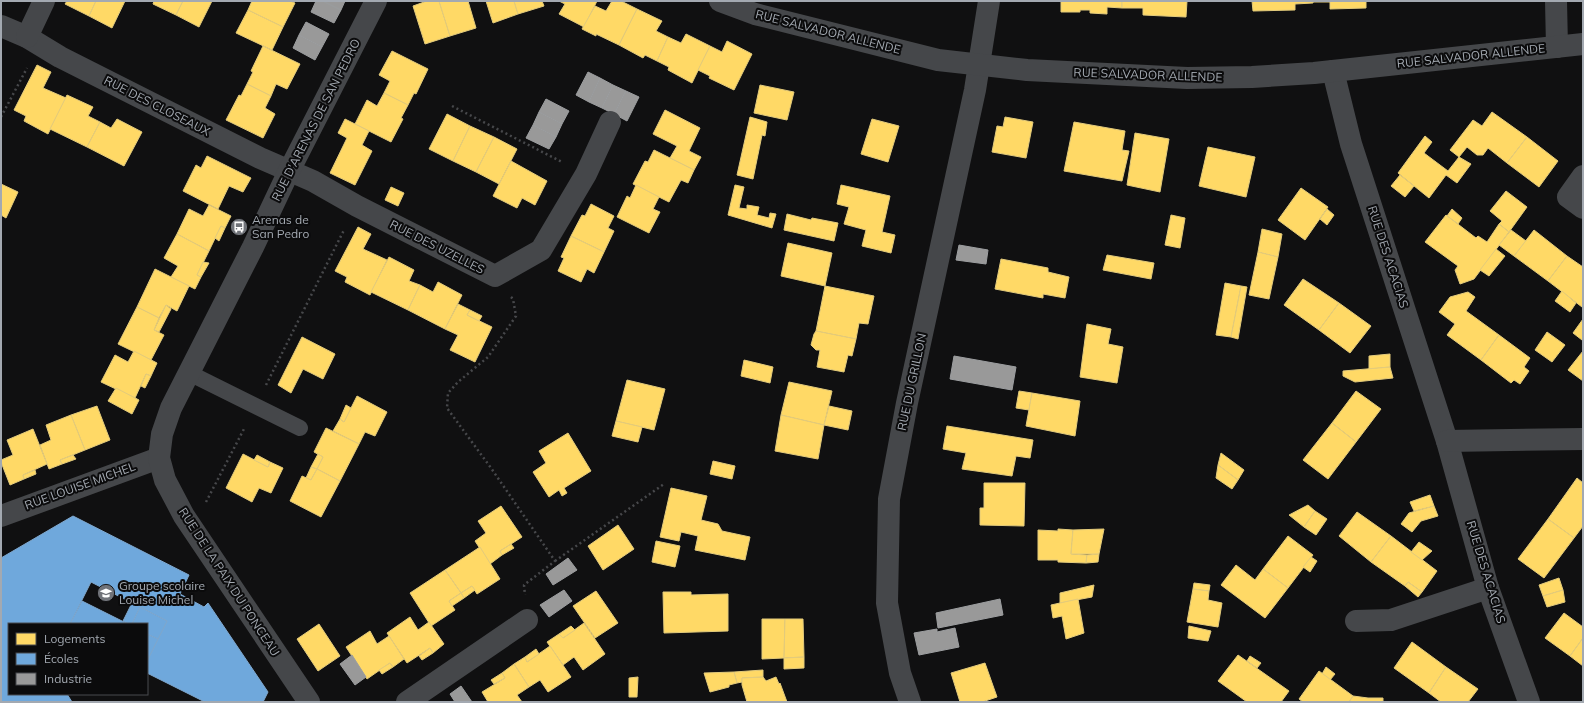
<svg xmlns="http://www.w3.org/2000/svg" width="1584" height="703" viewBox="0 0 1584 703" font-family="Mulish,sans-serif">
	<rect width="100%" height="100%" fill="#101011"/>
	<g fill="#ffd966" stroke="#e3cb7c">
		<polygon points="67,1 96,1 89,16 65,4"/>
		<polygon points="96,1 125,1 112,28 89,16"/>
		<polygon points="154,1 183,1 176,15 153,4"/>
		<polygon points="183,1 212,1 199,27 176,15"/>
		<polygon points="252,1 290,1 295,3 283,27 248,10"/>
		<polygon points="427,1 439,1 450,36 425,44 413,6"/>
		<polygon points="439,1 468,1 476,28 450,36"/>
		<polygon points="486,1 514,1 518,14 493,23"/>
		<polygon points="514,1 542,1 544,6 518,14"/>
		<polygon points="559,1 597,1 584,27 559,14 565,4"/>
		<polygon points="612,1 621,1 637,9 619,45 596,34 596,36 582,29 595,6 606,11"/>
		<polygon points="1061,1 1122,1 1122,8 1107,7 1107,14 1090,13 1090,10 1080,10 1080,12 1061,12"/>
		<polygon points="1122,1 1187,1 1186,17 1143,15 1143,8 1122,8"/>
		<polygon points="1252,1 1313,1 1313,3 1295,4 1295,10 1253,11"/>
		<polygon points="1313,1 1366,1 1366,8 1330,9 1330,2 1313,2"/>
		<polygon points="637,9 662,21 656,31 668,37 657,61 645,55 643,58 619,45"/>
		<polygon points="248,10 283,27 272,50 236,33"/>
		<polygon points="686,34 710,46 692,83 668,70 669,67 657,61 668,37 681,43"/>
		<polygon points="727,41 752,54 734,90 709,78 710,76 698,70 710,46 722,52"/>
		<polygon points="263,46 300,64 287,89 276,84 271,96 247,84 253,72 251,71"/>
		<polygon points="392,51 428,69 416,94 414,93 408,105 384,93 390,81 379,75"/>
		<polygon points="37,65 51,72 43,88 66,98 48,134 24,121 26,116 14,110"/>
		<polygon points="247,84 271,96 265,108 275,114 263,138 226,120 239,95 241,96"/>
		<polygon points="760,85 794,92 787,120 754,113"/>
		<polygon points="384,93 408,105 401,118 403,119 391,142 355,124 367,100 377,106"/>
		<polygon points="67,95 93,107 88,116 100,122 87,147 50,129"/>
		<polygon points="665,110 700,128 689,151 701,157 694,170 670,158 677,146 653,134"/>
		<polygon points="1492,112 1527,137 1507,163 1488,148 1483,155 1477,155 1467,147 1459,157 1450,150 1473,120 1482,126"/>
		<polygon points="447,114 470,126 453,161 429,149"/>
		<polygon points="750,117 767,122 765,136 762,135 753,179 737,175"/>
		<polygon points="1005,117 1033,122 1026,158 992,152 997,126 1003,127"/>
		<polygon points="117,119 142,132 124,166 87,147 100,122 111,128"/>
		<polygon points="345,119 369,131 362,145 372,151 355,185 330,173 347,138 338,133"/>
		<polygon points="872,119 899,126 888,162 861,154"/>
		<polygon points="1074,122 1125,131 1122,150 1129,151 1122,181 1064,171"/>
		<polygon points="470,126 494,137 476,172 453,161"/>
		<polygon points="1135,133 1169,139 1160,192 1127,185"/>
		<polygon points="1425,136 1432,142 1424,153 1448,171 1459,157 1471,164 1457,183 1446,175 1429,198 1398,173"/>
		<polygon points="494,137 517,149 499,184 476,172"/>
		<polygon points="1527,137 1558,161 1539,187 1507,163"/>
		<polygon points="1208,147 1255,157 1246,197 1199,186"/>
		<polygon points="654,150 694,170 688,183 681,180 669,202 633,184 645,161 648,162"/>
		<polygon points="207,156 251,178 243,192 229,186 218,209 183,191 196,165 201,168"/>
		<polygon points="511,161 547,181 535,205 522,198 517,208 493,196"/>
		<polygon points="1400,175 1414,186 1405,197 1391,186"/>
		<polygon points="1,184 18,192 6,218 1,215"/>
		<polygon points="636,185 659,197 653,209 660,212 649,233 617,217 627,196 630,198"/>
		<polygon points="735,185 744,187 739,208 747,209 747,205 759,207 757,215 769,218 770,213 776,214 772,228 728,215"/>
		<polygon points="841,185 890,196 882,232 895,235 891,253 862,246 866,230 844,224 849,207 837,204"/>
		<polygon points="391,187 404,193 398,206 385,200"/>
		<polygon points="1301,188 1328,207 1305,240 1278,220"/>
		<polygon points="1506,191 1527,207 1509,232 1499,224 1502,221 1490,211"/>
		<polygon points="591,204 614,216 608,228 614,231 604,252 571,236 582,215 585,216"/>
		<polygon points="209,205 231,216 225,228 221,226 209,251 177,234 189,209 203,216"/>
		<polygon points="1327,209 1334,215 1327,225 1320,219"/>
		<polygon points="1452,209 1462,218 1458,224 1447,216"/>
		<polygon points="787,214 811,220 812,218 838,223 834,241 784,230"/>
		<polygon points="1171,215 1185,218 1180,248 1165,245"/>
		<polygon points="1446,215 1476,238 1478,236 1487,242 1499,224 1509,232 1474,279 1460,284 1455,270 1458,266 1425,242"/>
		<polygon points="221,226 225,228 219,241 215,238"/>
		<polygon points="358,227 371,234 363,249 387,260 370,295 345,282 347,277 335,271"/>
		<polygon points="1262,229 1282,234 1278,257 1258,252"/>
		<polygon points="1511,230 1526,241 1514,256 1499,245"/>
		<polygon points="1534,230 1567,256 1548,281 1514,256"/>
		<polygon points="177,234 209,251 197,275 201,277 195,289 171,277 178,266 164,258"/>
		<polygon points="571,236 604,252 594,273 587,269 581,282 558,271 564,258 561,257"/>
		<polygon points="788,243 832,253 825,286 781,276"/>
		<polygon points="1496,249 1505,256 1489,276 1480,270"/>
		<polygon points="1258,252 1278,257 1269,299 1249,295"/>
		<polygon points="1107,255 1154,263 1151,279 1103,270"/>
		<polygon points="1567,256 1583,267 1583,305 1582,307 1548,281"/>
		<polygon points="389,257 414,270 409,281 420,285 408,310 371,292"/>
		<polygon points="1001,259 1048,268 1048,272 1069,277 1065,298 1043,294 1043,298 995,289"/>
		<polygon points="203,262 209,263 201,277 197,275"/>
		<polygon points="155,269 189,286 177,311 166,305 159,318 137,307"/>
		<polygon points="1303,279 1339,303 1319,330 1284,305"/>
		<polygon points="438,282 462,295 445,329 408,310 420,285 433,292"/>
		<polygon points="1225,283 1241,286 1231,337 1216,335"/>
		<polygon points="825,286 874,296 868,324 859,323 856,339 816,331"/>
		<polygon points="1241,286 1247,287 1238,339 1231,337"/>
		<polygon points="1562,291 1576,303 1570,312 1555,301"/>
		<polygon points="1468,292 1475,297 1466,311 1499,335 1481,360 1447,335 1455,324 1439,312 1450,297"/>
		<polygon points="1339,303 1371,326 1350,353 1319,330"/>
		<polygon points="458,304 470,310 467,315 492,327 475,362 450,350 458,335 445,329"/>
		<polygon points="166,305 171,309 159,332 154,330"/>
		<polygon points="137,307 159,318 154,330 164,335 151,360 118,344"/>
		<polygon points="470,310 482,316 479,321 467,315"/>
		<polygon points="1583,319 1583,339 1582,340 1573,333"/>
		<polygon points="1087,324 1111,329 1108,344 1123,347 1117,383 1080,377"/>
		<polygon points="816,331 856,339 852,356 848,355 844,372 817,367 820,350 816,350 811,345 814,334"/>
		<polygon points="1547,332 1565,345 1552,362 1535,350"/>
		<polygon points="1499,335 1530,358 1524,367 1529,371 1520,384 1514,380 1511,383 1481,360"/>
		<polygon points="302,337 335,354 323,379 303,369 291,393 278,385"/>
		<polygon points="134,351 157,363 151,376 146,374 135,398 101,382 115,355 128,362"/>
		<polygon points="1583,351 1583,381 1568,370"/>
		<polygon points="1390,354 1390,367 1369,369 1369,356"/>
		<polygon points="744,360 773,367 770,383 741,376"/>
		<polygon points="1390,367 1393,378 1355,382 1343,376 1343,371"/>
		<polygon points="146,374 151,376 145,388 141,386"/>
		<polygon points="627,380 665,389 654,430 616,421"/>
		<polygon points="789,382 832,391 824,425 781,415"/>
		<polygon points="116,388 139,400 132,414 108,401"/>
		<polygon points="1019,391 1032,393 1029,410 1016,408"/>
		<polygon points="1356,391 1381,409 1356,442 1332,423"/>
		<polygon points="1032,393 1080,401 1075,436 1026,426"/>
		<polygon points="357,396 387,412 375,436 365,432 359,444 333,431 340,419 344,422"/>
		<polygon points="346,405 351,408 344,422 340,419"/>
		<polygon points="97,406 110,440 85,450 71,415"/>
		<polygon points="829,406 852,411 848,430 824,425"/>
		<polygon points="71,415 85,450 60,460 62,464 49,469 40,445 51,440 46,425"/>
		<polygon points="781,415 824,425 818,459 775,451"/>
		<polygon points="616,421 642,427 638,442 612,436"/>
		<polygon points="1332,423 1356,442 1328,479 1303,460"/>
		<polygon points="947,426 1033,440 1030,458 1016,456 1012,476 962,469 966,453 943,449"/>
		<polygon points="326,428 359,444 340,481 317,469 323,457 314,452"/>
		<polygon points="33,429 47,464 23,475 24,479 10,485 1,462 1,460 13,455 7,440"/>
		<polygon points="568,433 591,471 564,488 567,493 562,496 559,490 549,497 533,472 546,463 539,451"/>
		<polygon points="1221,453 1244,470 1238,480 1218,465"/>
		<polygon points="243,454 268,467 270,462 283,468 271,493 259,488 252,502 226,488"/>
		<polygon points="318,454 323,457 317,469 311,467"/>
		<polygon points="73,455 76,459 62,464 60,460"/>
		<polygon points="257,455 270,462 268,467 254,460"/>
		<polygon points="713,461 735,466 732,479 710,474"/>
		<polygon points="1218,465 1238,480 1232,489 1216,478"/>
		<polygon points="311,467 317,469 311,480 306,478"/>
		<polygon points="317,469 340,481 321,517 290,501 302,476 311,480"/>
		<polygon points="35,470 36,474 24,479 23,475"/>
		<polygon points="1577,478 1583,483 1583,526 1574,538 1548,519"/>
		<polygon points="984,483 1025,483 1024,526 980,525 980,508 984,508"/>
		<polygon points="671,488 707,496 701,520 718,524 722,531 750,537 745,560 695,550 698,536 681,532 679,541 660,537"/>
		<polygon points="1430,495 1434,506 1414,511 1410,502"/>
		<polygon points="1308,505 1315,511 1304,527 1289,515"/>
		<polygon points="501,506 522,537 500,551 502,555 490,564 475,541 486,533 478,521"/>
		<polygon points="1434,506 1438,516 1421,521 1412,532 1401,524 1409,513"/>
		<polygon points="1315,511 1327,519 1316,535 1304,527"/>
		<polygon points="1357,512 1391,536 1371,562 1339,536"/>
		<polygon points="1548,519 1574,538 1544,578 1518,559"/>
		<polygon points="618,525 634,549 603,570 588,546"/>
		<polygon points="1058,529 1073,530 1071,554 1087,555 1086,563 1058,562 1058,560 1038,560 1038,530 1058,531"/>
		<polygon points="1104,529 1099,554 1071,554 1073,530"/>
		<polygon points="1288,536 1313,555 1288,588 1263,569"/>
		<polygon points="1391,536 1437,571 1422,592 1408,582 1405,586 1371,562"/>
		<polygon points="656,541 680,546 675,567 652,562"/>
		<polygon points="1419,542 1432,551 1422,560 1411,552"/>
		<polygon points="511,544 514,548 502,555 500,551"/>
		<polygon points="480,547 500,579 477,594 472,586 461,593 445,570"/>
		<polygon points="1099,554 1098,562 1086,563 1087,555"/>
		<polygon points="1311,557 1317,561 1310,572 1303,567"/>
		<polygon points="1236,565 1255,580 1263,569 1288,588 1265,618 1221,585"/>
		<polygon points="445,570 461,593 449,601 455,610 431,626 410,593"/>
		<polygon points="1559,578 1563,590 1543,596 1539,585"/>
		<polygon points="1408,582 1422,592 1418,597 1405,586"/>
		<polygon points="1194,583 1210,585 1209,591 1193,589"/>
		<polygon points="1094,585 1092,597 1060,603 1060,593"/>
		<polygon points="472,586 475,590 464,598 461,593"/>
		<polygon points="1193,589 1209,591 1208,600 1222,603 1218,627 1187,622"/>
		<polygon points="1563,590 1565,602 1547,607 1543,596"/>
		<polygon points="596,591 618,623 595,638 573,606"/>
		<polygon points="663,592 691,592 691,595 728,594 728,631 664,633"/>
		<polygon points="461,593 464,598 452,606 449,601"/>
		<polygon points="1078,599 1084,633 1066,639 1062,616 1053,618 1051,605"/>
		<polygon points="1564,613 1583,627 1583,638 1570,656 1545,638"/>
		<polygon points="410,617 418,630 429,622 444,644 433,653 430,648 407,663 387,633"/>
		<polygon points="762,619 785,619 784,658 762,659"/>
		<polygon points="785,619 803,619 804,657 784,658"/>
		<polygon points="584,623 605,654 583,670 574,657 563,665 547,642 559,634 563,638"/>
		<polygon points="319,624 340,656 318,671 297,639"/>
		<polygon points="571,626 575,630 563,638 559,634"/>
		<polygon points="1189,626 1211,631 1208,641 1188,638"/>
		<polygon points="370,631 377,644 389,636 404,659 393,667 390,663 367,679 346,647"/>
		<polygon points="1583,638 1583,666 1570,656"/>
		<polygon points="1412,642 1446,667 1429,693 1394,668"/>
		<polygon points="550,646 571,677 548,692 540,680 529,687 514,664 525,657 527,662"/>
		<polygon points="430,648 433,653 422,660 419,656"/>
		<polygon points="536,649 539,654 527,662 525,657"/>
		<polygon points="1238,655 1289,691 1281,702 1247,702 1218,681"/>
		<polygon points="1250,656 1261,663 1257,668 1247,661"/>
		<polygon points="804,657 804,668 784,669 784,658"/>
		<polygon points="390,663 393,667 382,674 379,670"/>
		<polygon points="985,663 997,697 982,702 960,702 951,673"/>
		<polygon points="514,664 529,687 517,695 522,702 488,702 482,692 505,678 502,673"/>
		<polygon points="1326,667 1335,674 1330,680 1322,674"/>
		<polygon points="1446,667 1478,689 1468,702 1441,702 1429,693"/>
		<polygon points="763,670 763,677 742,678 742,682 737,683 734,672"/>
		<polygon points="1319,671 1353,696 1349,702 1303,702 1299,699"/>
		<polygon points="734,672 737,683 729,685 729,687 710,692 704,673"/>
		<polygon points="502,673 505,678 494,684 491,680"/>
		<polygon points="638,677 637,697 629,697 629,678"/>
		<polygon points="763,677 766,681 776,677 779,684 780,683 787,702 747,702 742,685 742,678"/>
		<polygon points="1353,696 1368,698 1383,698 1383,702 1349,702"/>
	</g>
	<g fill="#6fa8dc" stroke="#7fa8cf">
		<polygon points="73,516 189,575 180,594 204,607 208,603 268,692 263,702 205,702 147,673 147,661 167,621 140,607 132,624 128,624 123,621 132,603 91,582 70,624 9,624 9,694 67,694 72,702 1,702 1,558"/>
		<polygon points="82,601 128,624 70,624"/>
		<polygon points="140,607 167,621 158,639 147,634 147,624 132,624"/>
		<polygon points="147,634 158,639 147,661"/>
	</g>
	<g fill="#999" stroke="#9c9ea0">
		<polygon points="316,1 323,1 341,10 334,23 311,12"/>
		<polygon points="323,1 345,1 341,10"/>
		<polygon points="306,22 329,34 322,47 299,35"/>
		<polygon points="299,35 322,47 315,60 293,48"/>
		<polygon points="588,72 600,78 589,102 576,95"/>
		<polygon points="600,78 613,85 602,108 589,102"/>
		<polygon points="613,85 626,91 614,114 602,108"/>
		<polygon points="626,91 639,97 627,121 614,114"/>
		<polygon points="546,99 569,111 562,124 539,112"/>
		<polygon points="539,112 562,124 556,137 533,125"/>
		<polygon points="533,125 556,137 549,149 526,138"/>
		<polygon points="959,245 988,250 986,264 956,260"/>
		<polygon points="954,356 1016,367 1012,390 950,379"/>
		<polygon points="568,558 577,570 553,585 546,574"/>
		<polygon points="564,590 572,601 549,617 540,605"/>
		<polygon points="1000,599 1003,615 938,628 936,613"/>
		<polygon points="955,628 959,647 919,655 914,633 937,629 937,632"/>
		<polygon points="352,655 366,677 355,685 340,664"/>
		<polygon points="461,686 472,702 455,702 450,694"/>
	</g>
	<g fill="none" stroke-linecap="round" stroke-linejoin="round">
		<g stroke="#47484b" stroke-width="2.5" stroke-dasharray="2 3" stroke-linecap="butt">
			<polyline points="452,106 562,162"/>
			<polyline points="1,117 27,68"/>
			<polyline points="511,297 513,299 516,316 488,357 458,382 448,393 447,408 491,468 555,561 524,585 525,595"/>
			<polyline points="266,385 344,230"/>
			<polyline points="206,502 245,427"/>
			<polyline points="555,561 664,484"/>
		</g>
		<polyline stroke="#45474a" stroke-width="16" points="189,373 300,428"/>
		<g stroke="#45474a" stroke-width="22">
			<polyline points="1556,1 1557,47"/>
			<polyline points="1,26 27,37 60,57 260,158 313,181 357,206 495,276 541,250 586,174 610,122"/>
			<polyline points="27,37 44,1"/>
			<polyline points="1333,71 1351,144 1447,441 1488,588 1529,702"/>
			<polyline points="1583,176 1568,197 1583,208"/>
			<polyline points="1447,441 1583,439"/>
			<polyline points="1,516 159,458"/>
			<polyline points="1356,621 1391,620 1488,588"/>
			<polyline points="309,702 184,516 165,480 159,458 162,434 171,408 253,247 289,171 376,1"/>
			<polyline points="407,702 527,620"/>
			<polyline points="910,702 900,673 887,603 889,499 907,403 975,90 989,1"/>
		</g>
		<polyline stroke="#45474a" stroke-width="22" points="720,1 755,14 938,60 1027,70 1187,78 1252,77 1314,73 1583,44"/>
	</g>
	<defs>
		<symbol id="bus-disc" viewBox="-11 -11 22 22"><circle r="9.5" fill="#707379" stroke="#0b0b0c"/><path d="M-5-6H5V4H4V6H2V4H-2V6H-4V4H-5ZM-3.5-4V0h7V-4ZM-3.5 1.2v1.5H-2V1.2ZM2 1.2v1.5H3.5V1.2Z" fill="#fff"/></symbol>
		<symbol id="school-disc" viewBox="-11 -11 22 22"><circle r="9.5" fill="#707379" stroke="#0b0b0c"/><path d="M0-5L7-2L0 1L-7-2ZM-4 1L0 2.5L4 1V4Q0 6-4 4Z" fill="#fff"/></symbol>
	</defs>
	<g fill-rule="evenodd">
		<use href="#bus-disc" x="229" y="217" width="20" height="20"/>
		<use href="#school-disc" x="96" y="583" width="20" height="20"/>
	</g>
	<g text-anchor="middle" stroke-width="4" stroke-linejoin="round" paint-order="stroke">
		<g font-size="12" fill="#a3a9b1" stroke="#0b0b0c">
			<text transform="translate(828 32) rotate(14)" y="4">RUE SALVADOR ALLENDE</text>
			<text transform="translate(1471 56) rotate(-6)" y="4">RUE SALVADOR ALLENDE</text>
			<text transform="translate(1148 75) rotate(2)" y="4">RUE SALVADOR ALLENDE</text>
			<text transform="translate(157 106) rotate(27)" y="4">RUE DES CLOSEAUX</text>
			<text transform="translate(316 120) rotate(-63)" y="4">RUE D'ARENAS DE SAN PEDRO</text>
			<text transform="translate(437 247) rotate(27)" y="4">RUE DES UZELLES</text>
			<text transform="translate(1388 257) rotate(72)" y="4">RUE DES ACACIAS</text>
			<text transform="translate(912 382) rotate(-78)" y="4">RUE DU GRILLON</text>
			<text transform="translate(80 486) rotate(-20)" y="4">RUE LOUISE MICHEL</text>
			<text transform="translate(1486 572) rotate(73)" y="4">RUE DES ACACIAS</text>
			<text transform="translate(229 582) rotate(57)" y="4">RUE DE LA PAIX DU PONCEAU</text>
		</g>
		<g font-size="12" fill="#a3a9b1" stroke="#0b0b0c" text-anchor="start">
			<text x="252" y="224">Arenas de<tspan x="252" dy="14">San Pedro</tspan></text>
			<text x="119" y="590">Groupe scolaire<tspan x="119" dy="14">Louise Michel</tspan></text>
		</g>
	</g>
	<rect width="1584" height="703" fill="none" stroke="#a3a9b1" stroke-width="4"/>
	<rect x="8" y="623" width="140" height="72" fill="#0b0b0c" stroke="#484a4e"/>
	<rect x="16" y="633" width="20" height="12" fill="#ffd966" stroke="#484a4e"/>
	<text x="44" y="643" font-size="12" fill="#a3a9b1">Logements</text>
	<rect x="16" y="653" width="20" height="12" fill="#6fa8dc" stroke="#484a4e"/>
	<text x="44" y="663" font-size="12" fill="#a3a9b1">Écoles</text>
	<rect x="16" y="673" width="20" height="12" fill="#999999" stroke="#484a4e"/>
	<text x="44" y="683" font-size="12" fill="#a3a9b1">Industrie</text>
</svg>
